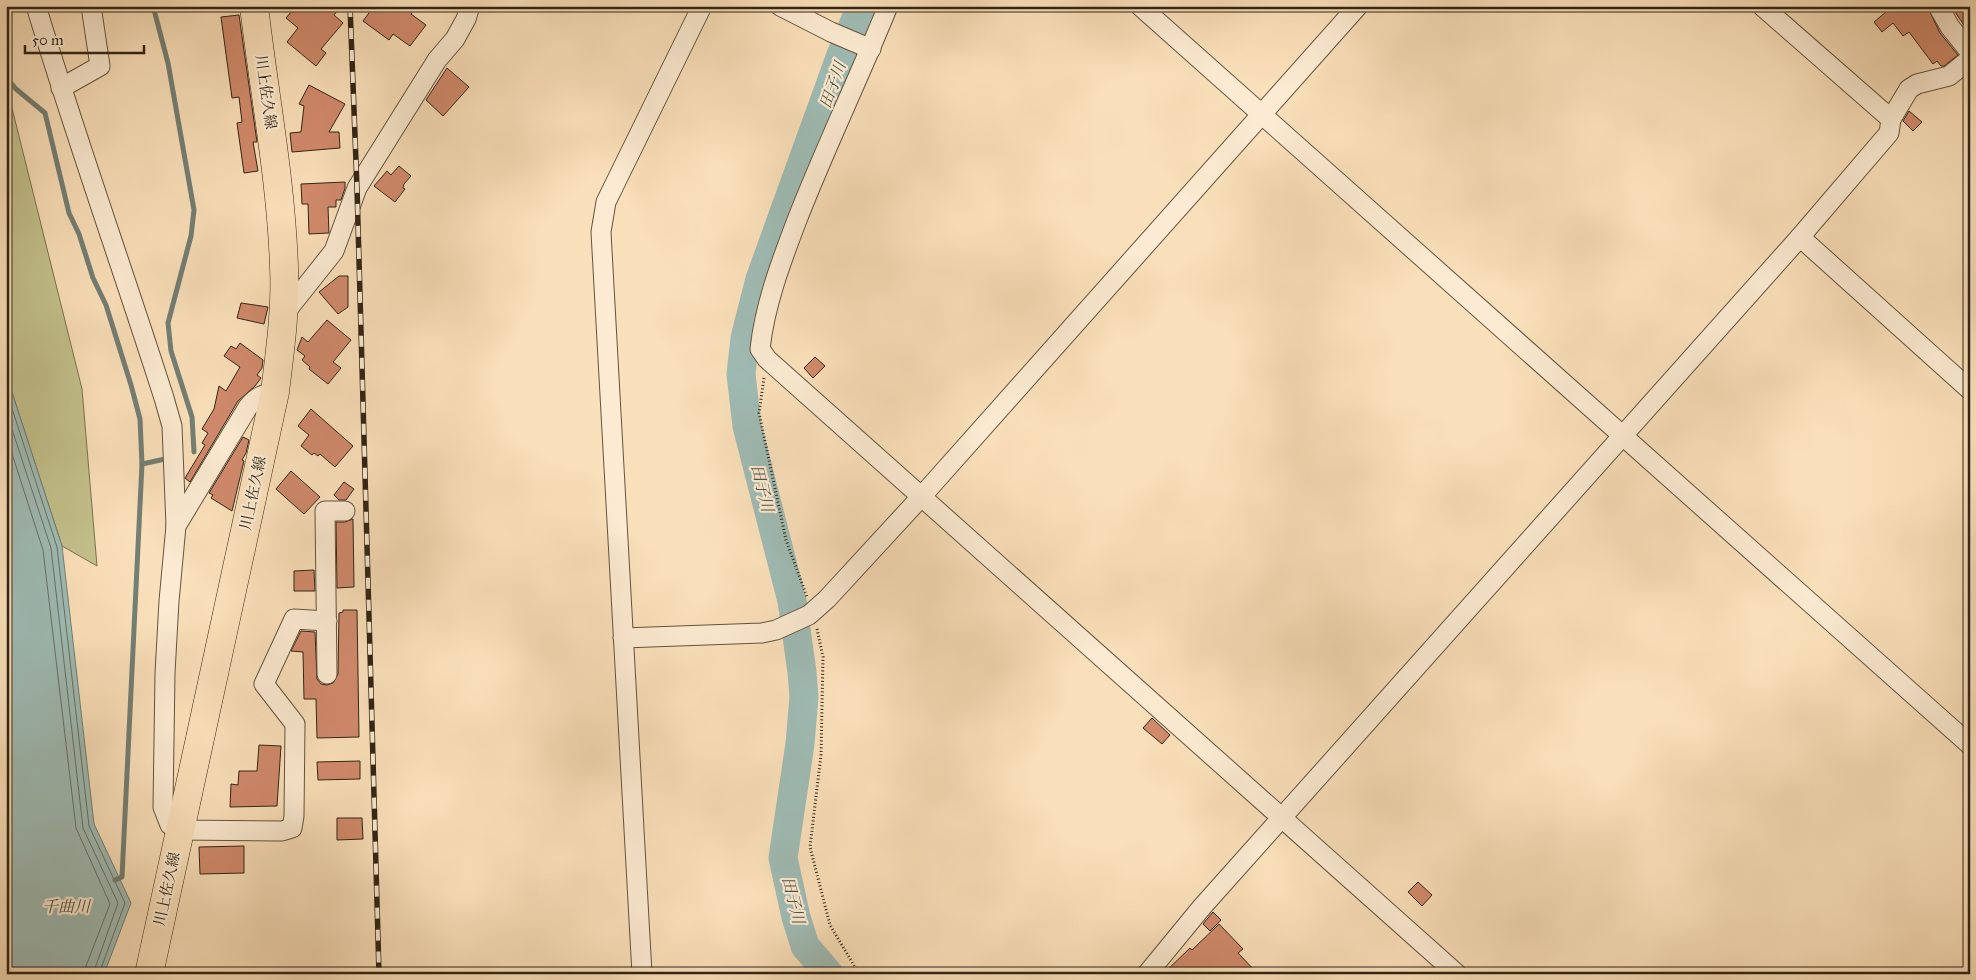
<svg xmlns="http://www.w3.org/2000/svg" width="1976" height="980" viewBox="0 0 1976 980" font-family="'IM FELL Great Primer','Noto Serif JP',serif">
	<rect width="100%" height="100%" fill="#fae0ba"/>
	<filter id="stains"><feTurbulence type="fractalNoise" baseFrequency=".004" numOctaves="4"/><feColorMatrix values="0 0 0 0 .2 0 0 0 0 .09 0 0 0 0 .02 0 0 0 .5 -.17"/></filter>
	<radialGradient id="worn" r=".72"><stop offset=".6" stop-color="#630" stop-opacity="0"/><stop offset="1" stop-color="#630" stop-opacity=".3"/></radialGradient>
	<polygon fill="#c3c18c" stroke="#7a7250" points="6,84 82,389 97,566 62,546 6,374"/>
	<polygon fill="#9fbcb5" stroke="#737f75" points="6,374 62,546 94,824 131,903 104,974 9,974 6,954"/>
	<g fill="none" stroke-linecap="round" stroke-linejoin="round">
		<g stroke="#687065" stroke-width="1">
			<polyline points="6,390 57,547 89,826 125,903 99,974"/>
			<polyline points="6,411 51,548 83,828 118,903 93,974"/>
			<polyline points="6,435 43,550 76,828 110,904 86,966 85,974"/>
		</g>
		<g stroke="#737f75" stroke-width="5">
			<polyline points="153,6 168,63 194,210 191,236 168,323 171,351 192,417 194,452"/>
			<polyline points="6,77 16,89 45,113 69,213 79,234 93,278 106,305 131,385 140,419 142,464 122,877 115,880"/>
			<polyline points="142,464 165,459"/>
		</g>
		<polyline stroke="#9fbcb5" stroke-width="29" points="829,974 805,946 796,917 783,858 800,744 804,697 802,672 792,601 747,426 741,374 745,338 760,279 841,55 861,6"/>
	</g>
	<g fill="#d18a6c" stroke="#302415">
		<polygon points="296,6 341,6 334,15 343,23 321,49 326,53 316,66 287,42 298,28 286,18"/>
		<polygon points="374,6 417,6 411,14 426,25 410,46 393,34 389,40 363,21"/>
		<polygon points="1893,6 1927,6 1940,33 1958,55 1944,66 1941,66 1937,61 1933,64 1909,32 1903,36 1893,23 1882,32 1874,22"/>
		<polygon points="1956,6 1970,6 1970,24 1966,28 1953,9"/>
		<polygon points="239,15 257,142 253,142 258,171 244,173 237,123 242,122 239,97 232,98 221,17"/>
		<polygon points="447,68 469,87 443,116 426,100"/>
		<polygon points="309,85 345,104 329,132 339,132 340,148 292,152 290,133 301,132 304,106 299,104"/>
		<polygon points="1909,111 1922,122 1913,131 1903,121"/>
		<polygon points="399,166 411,176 404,184 403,188 405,189 395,202 374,186 387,171 391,175"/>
		<polygon points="345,182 345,188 341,200 336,200 336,207 328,207 329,233 309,234 308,204 302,204 301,184"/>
		<polygon points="339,276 348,276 348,307 338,314 319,292"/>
		<polygon points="241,303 268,307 264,324 237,318"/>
		<polygon points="327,320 351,340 333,362 341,368 328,384 309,369 310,367 302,360 305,356 297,350 302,337 308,342"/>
		<polygon points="240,343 263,360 262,368 257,375 261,378 255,386 238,401 190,482 185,478 205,445 202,443 208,433 202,429 214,409 219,386 226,391 240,367 224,356 231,346 236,349"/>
		<polygon points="815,357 825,366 813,378 804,368"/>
		<polygon points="311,409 353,446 335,467 320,454 318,456 314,453 312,455 301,446 309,435 298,426"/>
		<polygon points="243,437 249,440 246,453 242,460 244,461 232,511 211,498 213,495 209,493"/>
		<polygon points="291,471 320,497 304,514 276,489"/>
		<polygon points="344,482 354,489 346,500 339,500 334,495"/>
		<polygon points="353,519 354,587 337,588 336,522 345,522"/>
		<polygon points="314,570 315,591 294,591 294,571"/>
		<polygon points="343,610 357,610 359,737 317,738 316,699 304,699 303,652 291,651 301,631 315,632 317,679 321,684 327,685 333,683 338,674 339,613 343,612"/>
		<polygon points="1152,718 1170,735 1162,744 1143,728"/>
		<polygon points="259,745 281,746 277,806 230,807 231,784 238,785 239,771 257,771"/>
		<polygon points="360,761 360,779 318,780 317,762"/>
		<polygon points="337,818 362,818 363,839 337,840"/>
		<polygon points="244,846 244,873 200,874 199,847"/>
		<polygon points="1418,882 1432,895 1422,906 1408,892"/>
		<polygon points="1213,912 1221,920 1210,931 1203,924"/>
		<polygon points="1219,924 1243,949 1238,953 1258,974 1163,974 1190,948 1192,950"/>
	</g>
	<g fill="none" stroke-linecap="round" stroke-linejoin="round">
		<defs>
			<g id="minor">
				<path d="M36 6C76 138 122 267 164 398L172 426 176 526"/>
				<polyline points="780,6 831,32 871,49"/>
				<path d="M888 6C859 78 825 148 797 220 781 262 765 304 760 349L767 359 1457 974"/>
				<polyline points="1140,6 1970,745"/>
				<polyline points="1938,6 1950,27 1970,52"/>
				<polyline points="61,88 100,66 91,6"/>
				<polyline points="1891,119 1909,89 1917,84 1949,76 1970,59"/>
				<polyline points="1800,237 1970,390"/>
				<polyline points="284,314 334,251 357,188 437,60 455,39 466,19 470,6"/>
				<path d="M275 392C263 394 256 397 248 407L176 526 169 601 165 673 163 807 170 825 180 830 282 831 292 828 294 816 295 724 264 684 294 619 327 621"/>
				<polyline points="623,638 762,633 776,630 809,615 827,599 921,497 1358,6"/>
				<polyline points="327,674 325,511 345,511"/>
				<polyline points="642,974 601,232 606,202 702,6"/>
				<polyline points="1147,974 1202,907 1800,237 1889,133 1891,119 1762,6"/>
			</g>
			<path id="primary" d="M149 974 275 392C280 351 286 309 284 267 281 179 264 93 254 6"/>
		</defs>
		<use href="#minor" stroke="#62533e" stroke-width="21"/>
		<use href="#primary" stroke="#302415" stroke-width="29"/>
		<g stroke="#302415" stroke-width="3" stroke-dasharray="1 2.5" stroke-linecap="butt">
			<polyline points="764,378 759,413 786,540 807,597"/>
			<polyline points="817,629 823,657 821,755 810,847 830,925 859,974"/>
		</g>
		<use href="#minor" stroke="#fcebd2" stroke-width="19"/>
		<use href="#primary" stroke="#fae0ba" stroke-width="28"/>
		<defs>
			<polyline id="rail" points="350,6 357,188 379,974"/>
		</defs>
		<use href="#rail" stroke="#302415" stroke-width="5.5"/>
		<use href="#rail" stroke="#fcebd2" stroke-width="4" stroke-dasharray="11" stroke-linecap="butt"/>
	</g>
	<g text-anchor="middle" stroke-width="4.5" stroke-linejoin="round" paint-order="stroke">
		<g font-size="15" fill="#302415" stroke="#fcebd2">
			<text transform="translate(266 92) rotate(82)" y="5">川上佐久線</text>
			<text transform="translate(253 493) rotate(-78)" y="5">川上佐久線</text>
			<text transform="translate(167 889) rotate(-78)" y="5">川上佐久線</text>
		</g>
		<g font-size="16" font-style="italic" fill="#515245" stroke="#fcebd2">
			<text transform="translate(832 85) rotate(-70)" y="6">田子川</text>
			<text transform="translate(763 488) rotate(76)" y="6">田子川</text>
			<text transform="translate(794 900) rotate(76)" y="6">田子川</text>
			<text x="66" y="912">千曲川</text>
		</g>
	</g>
	<rect width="1976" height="980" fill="none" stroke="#fae0ba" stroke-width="25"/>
	<rect x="8" y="8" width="1961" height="965" fill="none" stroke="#302415" stroke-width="2.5"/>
	<rect x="12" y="12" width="1951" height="955" fill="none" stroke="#302415"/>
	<path d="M25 45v8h119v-8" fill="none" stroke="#302415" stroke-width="2.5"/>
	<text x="32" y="45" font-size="15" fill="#302415" stroke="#fcebd2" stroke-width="4" paint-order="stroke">50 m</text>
	<rect width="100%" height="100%" filter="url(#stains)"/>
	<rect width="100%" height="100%" fill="url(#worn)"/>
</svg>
